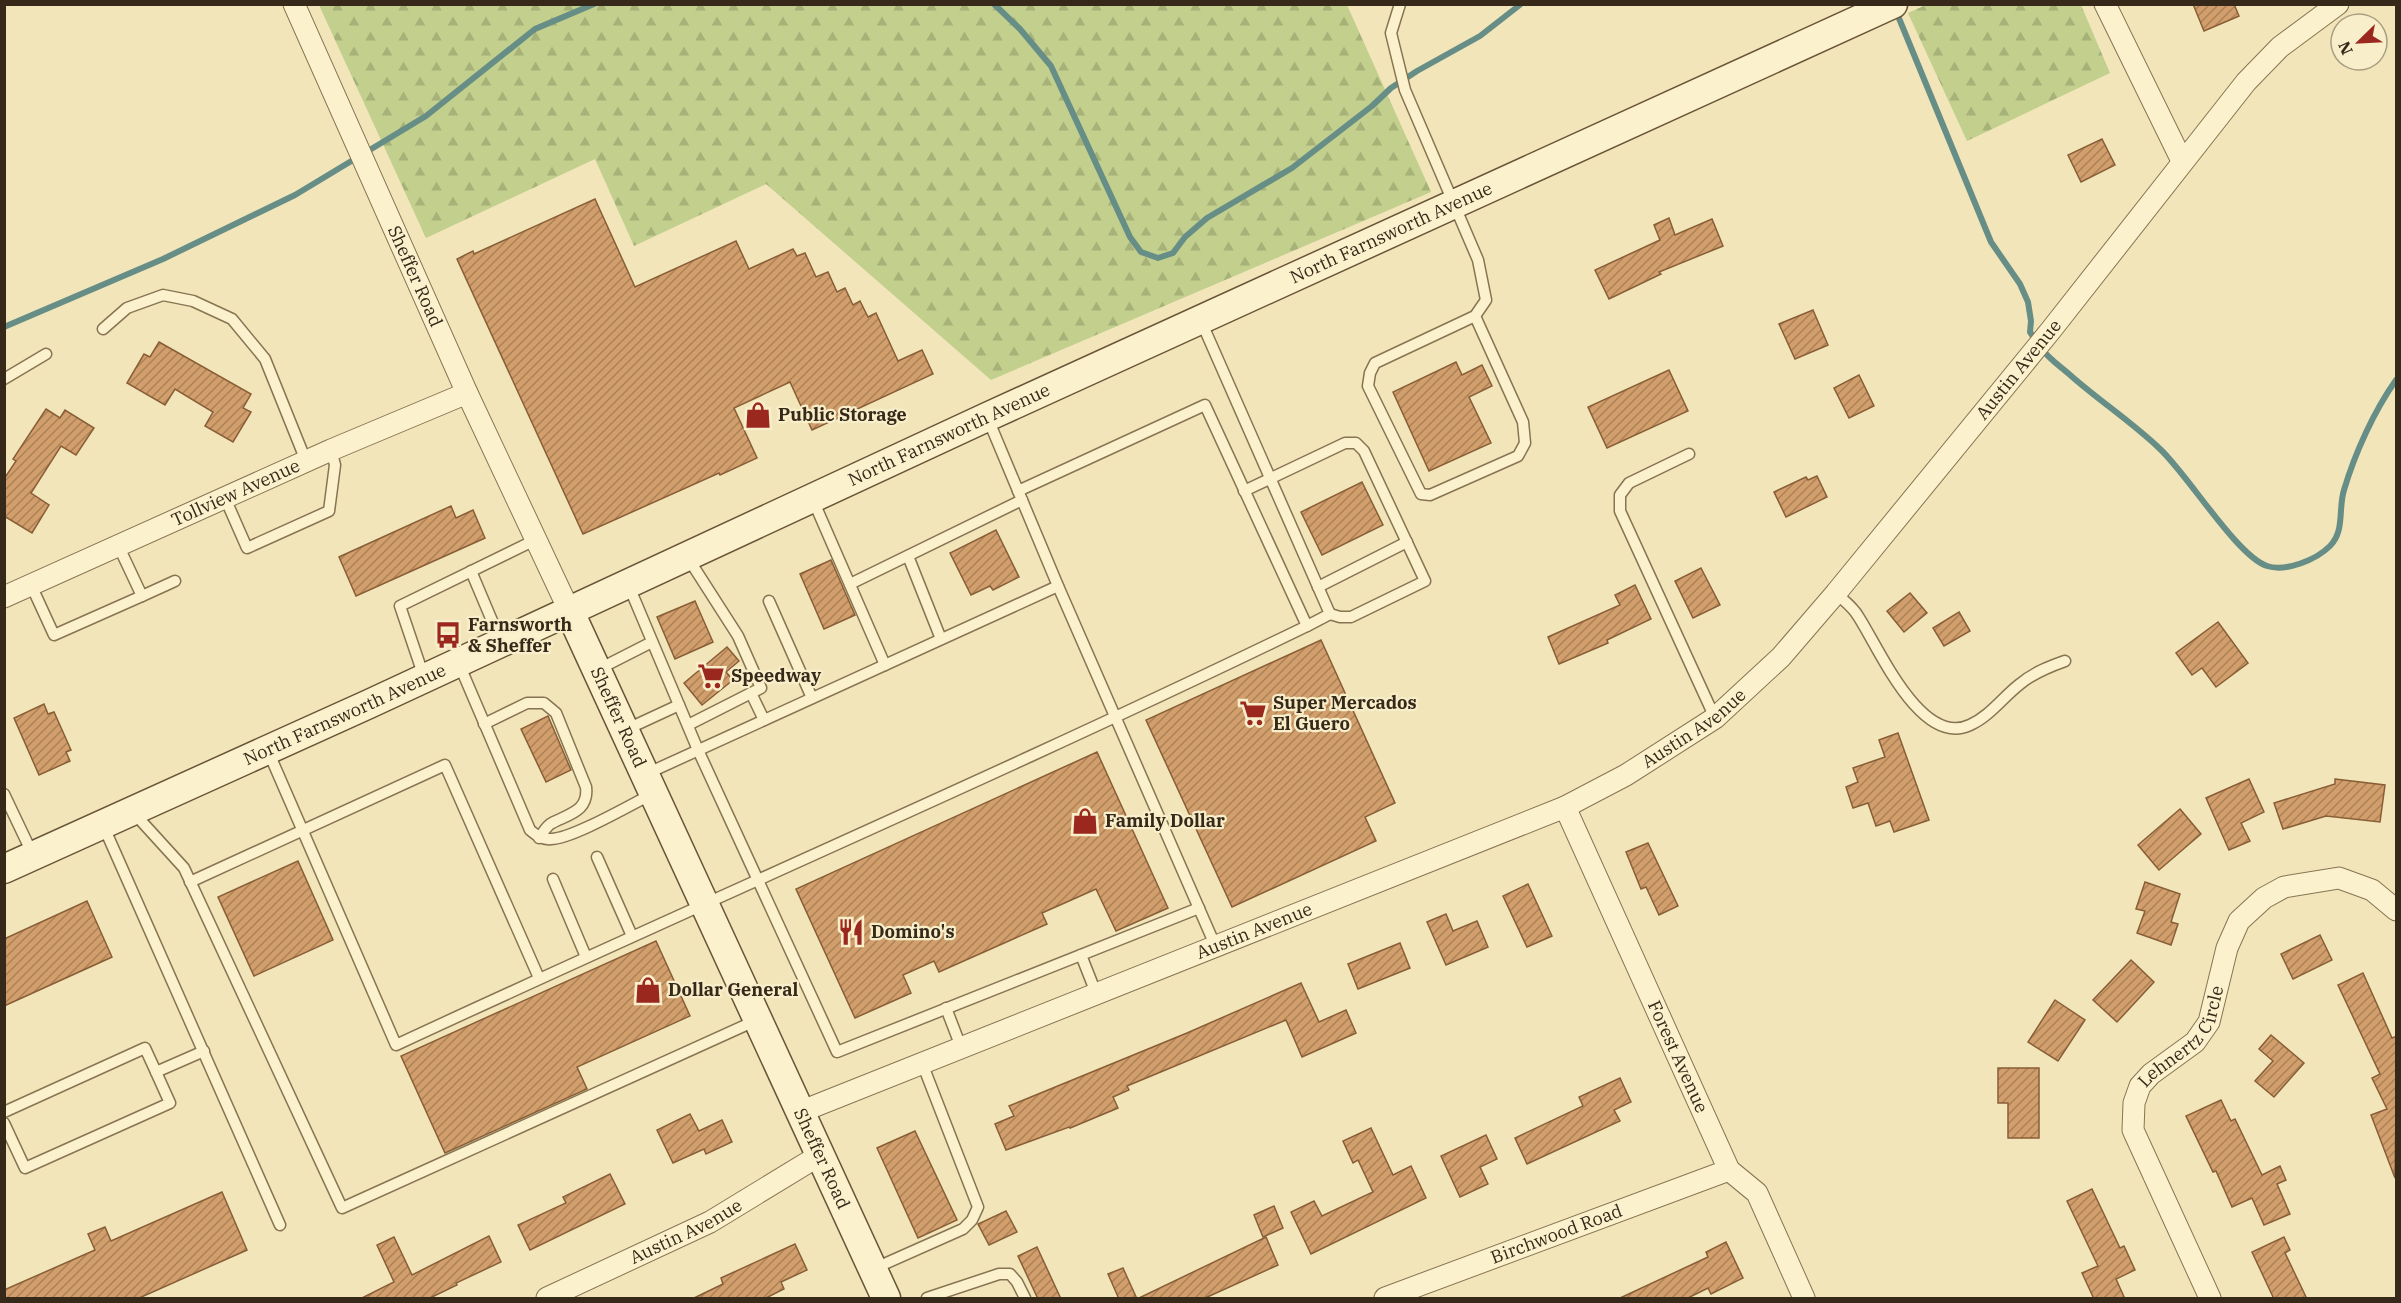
<svg xmlns="http://www.w3.org/2000/svg" width="2401" height="1303" viewBox="0 0 2401 1303" font-family="'IBM Plex Serif',serif">
	<defs>
		<pattern id="forest-firs" width="22" height="20" patternUnits="userSpaceOnUse" patternTransform="scale(1.5)"><rect width="22" height="20" fill="#c2cf8d"/><path d="M5 1l3.5 6h-7zM16 11l3.5 6h-7z" fill="#a7b279"/></pattern>
		<pattern id="building-hatch" width="6" height="6" patternUnits="userSpaceOnUse" patternTransform="scale(1.5)"><rect width="6" height="6" fill="#d29f6c"/><path d="M-1 1l2-2M0 6l6-6M5 7l2-2" fill="none" stroke="#ab8258"/></pattern>
	</defs>
	<rect width="100%" height="100%" fill="#f1e5b9"/>
	<g fill="url(#forest-firs)">
		<polygon points="1928,4 2081,5 2110,73 1967,141 1908,13"/>
		<polygon points="319,5 1347,5 1431,192 991,380 766,184 634,246 595,159 426,238"/>
	</g>
	<g fill="none" stroke-linecap="round" stroke-linejoin="round">
		<g stroke="#668e87" stroke-width="6">
			<polyline points="994,4 1020,29 1051,66 1130,237 1141,252 1158,258 1173,253 1185,237 1207,218 1292,168 1372,106 1391,88 1417,71 1480,36 1521,4"/>
			<polyline points="1896,11 1991,242 2020,284 2028,302 2031,321 2030,332 2036,341"/>
			<polyline points="4,327 163,259 295,195 426,116 535,29 594,4"/>
			<path d="M2042 349C2049 359 2060 366 2069 374 2098 400 2132 422 2160 449 2188 475 2237 556 2267 566 2286 572 2316 560 2330 546 2345 531 2338 509 2344 490 2355 453 2374 411 2396 380"/>
		</g>
	</g>
	<g fill="url(#building-hatch)" stroke="#895e37" stroke-width="1.5">
		<polygon points="2193,4 2234,4 2239,16 2204,31"/>
		<polygon points="2102,139 2115,165 2081,182 2068,155"/>
		<polygon points="595,199 635,287 736,241 749,269 793,249 797,256 805,253 816,277 828,272 837,292 845,288 853,305 860,301 868,317 876,313 898,361 922,350 933,374 812,430 790,382 734,408 757,458 720,475 719,473 583,534 457,259 473,251 474,254"/>
		<polygon points="1669,218 1675,235 1712,219 1723,246 1659,272 1661,274 1609,299 1595,270 1660,240 1654,225"/>
		<polygon points="1813,310 1828,345 1795,359 1779,324"/>
		<polygon points="159,342 251,394 243,408 251,412 233,442 205,426 213,412 175,389 165,405 127,383 144,354 150,357"/>
		<polygon points="1456,362 1462,375 1482,365 1492,386 1469,397 1491,443 1429,471 1393,392"/>
		<polygon points="1669,370 1688,411 1607,448 1588,407"/>
		<polygon points="1859,375 1874,406 1849,418 1834,388"/>
		<polygon points="46,409 60,418 65,410 94,428 76,455 61,446 31,493 49,505 32,533 4,516 4,479 16,461 13,459"/>
		<polygon points="1817,476 1827,497 1786,517 1774,492 1806,477 1808,480"/>
		<polygon points="1362,482 1383,525 1322,555 1301,512"/>
		<polygon points="451,506 456,518 473,510 485,538 356,596 339,557"/>
		<polygon points="996,530 1019,577 993,590 990,586 971,595 950,553"/>
		<polygon points="831,560 855,615 824,629 800,574"/>
		<polygon points="1701,568 1720,605 1693,618 1675,581"/>
		<polygon points="1635,585 1651,619 1607,640 1608,643 1559,664 1548,637 1620,605 1615,595"/>
		<polygon points="1910,593 1927,613 1904,632 1887,611"/>
		<polygon points="695,601 713,642 675,659 657,617"/>
		<polygon points="1959,612 1970,631 1944,646 1933,628"/>
		<polygon points="2218,622 2248,663 2216,687 2202,668 2192,675 2176,653"/>
		<polygon points="1321,640 1395,803 1365,817 1376,841 1232,907 1146,720"/>
		<polygon points="727,647 739,661 726,672 733,680 702,705 684,683"/>
		<polygon points="44,704 48,714 54,712 71,750 66,752 70,761 39,775 14,718"/>
		<polygon points="548,716 571,770 546,782 521,729"/>
		<polygon points="1898,733 1929,820 1894,832 1890,821 1876,826 1868,803 1853,808 1846,787 1858,782 1853,768 1885,757 1879,740"/>
		<polygon points="1097,752 1168,908 1116,931 1096,889 1042,913 1047,924 939,972 934,961 903,975 911,993 855,1018 796,889"/>
		<polygon points="2249,779 2264,812 2241,823 2250,841 2229,850 2206,798"/>
		<polygon points="2335,779 2385,785 2380,822 2326,816 2283,829 2274,803 2335,784"/>
		<polygon points="2180,809 2201,834 2159,870 2138,845"/>
		<polygon points="1648,843 1678,906 1659,915 1646,887 1641,889 1626,852"/>
		<polygon points="298,861 333,940 254,976 218,897"/>
		<polygon points="2145,882 2180,894 2171,922 2178,924 2171,945 2137,933 2145,911 2136,909"/>
		<polygon points="1528,884 1552,936 1527,947 1503,896"/>
		<polygon points="87,901 112,957 4,1006 4,939"/>
		<polygon points="1446,914 1453,931 1477,921 1488,947 1446,965 1427,922"/>
		<polygon points="2320,935 2332,960 2293,979 2281,954"/>
		<polygon points="656,941 690,1016 577,1067 587,1089 445,1153 401,1056"/>
		<polygon points="1400,943 1410,968 1358,989 1348,964"/>
		<polygon points="2131,960 2154,982 2117,1022 2093,1000"/>
		<polygon points="2363,973 2392,1038 2397,1036 2395,1178 2371,1115 2387,1109 2372,1078 2380,1074 2338,985"/>
		<polygon points="1301,983 1319,1022 1346,1010 1356,1033 1302,1057 1286,1020 1127,1086 1129,1090 1113,1097 1118,1108 1070,1128 1069,1127 1006,1150 995,1124 1014,1116 1009,1106 1187,1033"/>
		<polygon points="2055,1000 2085,1020 2058,1061 2028,1042"/>
		<polygon points="2271,1035 2304,1063 2274,1097 2255,1081 2273,1061 2259,1049"/>
		<polygon points="1998,1068 2039,1068 2039,1138 2008,1138 2008,1103 1998,1103"/>
		<polygon points="1620,1078 1631,1102 1614,1110 1620,1121 1527,1164 1515,1138 1583,1106 1579,1097"/>
		<polygon points="2221,1100 2231,1121 2235,1119 2262,1175 2280,1166 2286,1180 2277,1184 2290,1214 2264,1225 2252,1198 2232,1207 2216,1171 2213,1172 2186,1116"/>
		<polygon points="690,1114 699,1131 722,1120 732,1142 706,1154 704,1149 673,1163 657,1130"/>
		<polygon points="1371,1128 1393,1175 1411,1166 1426,1198 1311,1254 1291,1212 1314,1201 1322,1216 1373,1192 1358,1160 1353,1163 1343,1141"/>
		<polygon points="915,1131 957,1220 918,1238 877,1148"/>
		<polygon points="1486,1135 1497,1159 1480,1167 1488,1184 1460,1197 1441,1156"/>
		<polygon points="610,1174 625,1204 530,1250 518,1225 566,1203 563,1197"/>
		<polygon points="2092,1189 2120,1248 2124,1246 2135,1270 2116,1279 2125,1299 2094,1299 2082,1273 2098,1266 2067,1201"/>
		<polygon points="222,1192 247,1250 137,1299 4,1299 4,1290 95,1250 88,1234 105,1227 111,1241"/>
		<polygon points="1274,1206 1283,1228 1263,1237 1254,1215"/>
		<polygon points="1006,1211 1017,1232 989,1245 978,1224"/>
		<polygon points="489,1236 501,1262 456,1283 457,1285 428,1299 360,1299 394,1282 377,1245 394,1237 412,1275"/>
		<polygon points="1266,1237 1278,1265 1203,1299 1137,1299"/>
		<polygon points="2284,1237 2290,1250 2285,1253 2307,1299 2274,1299 2252,1252"/>
		<polygon points="1726,1242 1743,1278 1711,1294 1708,1288 1686,1299 1618,1299 1708,1257 1706,1252"/>
		<polygon points="795,1244 807,1270 781,1282 784,1289 764,1299 692,1299 723,1284 721,1278"/>
		<polygon points="1037,1247 1061,1299 1038,1299 1018,1256"/>
		<polygon points="1123,1268 1137,1299 1119,1299 1108,1274"/>
	</g>
	<g fill="none" stroke-linecap="round" stroke-linejoin="round">
		<defs>
			<g id="lane">
				<polyline points="1400,4 1391,33 1405,90 1478,260 1486,300 1475,316 1375,363 1370,373 1368,386 1421,494 1430,495 1518,456 1525,443 1523,422 1475,316"/>
				<polyline points="1201,321 1330,614 1307,626"/>
				<polyline points="103,329 127,308 163,295 193,301 232,319 265,359 306,461"/>
				<polyline points="4,379 46,354"/>
				<polyline points="988,419 1058,586 1215,945"/>
				<polyline points="1689,454 1629,483 1620,495 1620,511 1715,718"/>
				<polyline points="1244,491 1345,443 1356,443 1364,451 1425,581 1351,617 1340,617 1330,614"/>
				<polyline points="225,498 247,548 329,511 335,465 331,450"/>
				<polyline points="813,500 885,665"/>
				<polyline points="118,545 142,596 175,581"/>
				<polyline points="908,556 941,639"/>
				<polyline points="471,571 501,642"/>
				<polyline points="628,584 698,750 837,1052 1199,908"/>
				<polyline points="850,584 1022,500"/>
				<polyline points="31,585 54,635 142,596"/>
				<polyline points="1318,587 1407,542"/>
				<path d="M1836 593C1843 600 1853 607 1858 616 1879 648 1921 748 1970 725 1990 716 2003 697 2020 684 2033 673 2048 667 2065 661"/>
				<polyline points="769,601 812,698"/>
				<path d="M459 664 530 830C536 835 542 840 551 839 572 839 632 804 654 793"/>
				<polyline points="597,670 652,642"/>
				<polyline points="424,677 400,606 535,540"/>
				<polyline points="751,693 764,720"/>
				<path d="M484 724 527 703H544L556 713 586 787C589 811 569 814 552 823 546 826 543 833 539 838"/>
				<polyline points="688,725 761,688 738,636 688,558"/>
				<polyline points="625,730 679,705"/>
				<path d="M268 751 396 1045C699 904 1006 772 1307 626L1205 405 1018 491"/>
				<polyline points="646,774 1058,586"/>
				<polyline points="4,794 33,855"/>
				<polyline points="133,812 184,868 342,1208 757,1020"/>
				<polyline points="103,825 280,1225"/>
				<polyline points="597,857 632,936"/>
				<polyline points="553,879 586,957"/>
				<polyline points="190,882 445,765 539,978"/>
				<polyline points="1081,955 1096,993"/>
				<polyline points="946,1008 961,1047"/>
				<polyline points="4,1112 145,1048 156,1072 204,1051"/>
				<polyline points="4,1123 25,1168 170,1103 156,1072"/>
				<polyline points="873,1269 963,1229 972,1220 978,1207 922,1063"/>
				<polyline points="927,1298 999,1274 1010,1274 1017,1282 1025,1298"/>
			</g>
			<g id="street">
				<path id="s1" d="M294 4 467 393 569 610"/>
				<polyline points="2105,4 2182,161"/>
				<path id="s2" d="M4 597 331 450 467 393"/>
				<path id="s3" d="M1565 807 1729 1170 1757 1193 1804 1298"/>
				<path id="s4" d="M800 1112 1565 807 1626 775 1715 718 1781 657 1836 593 2051 330 2246 82 2280 47 2338 4"/>
				<path id="s5" d="M547 1298 710 1222 820 1155"/>
				<path id="s6" d="M1385 1298 1729 1170"/>
				<path id="s7" d="M2210 1298 2133 1130 2134 1103 2140 1086 2151 1074 2195 1042 2209 1022 2227 948 2239 921 2264 898 2284 887 2339 878 2372 890 2396 910"/>
			</g>
			<g id="secondary">
				<path id="s8" d="M569 610 886 1298"/>
				<path id="s9" d="M4 869 369 704 987 417 1893 4"/>
			</g>
		</defs>
		<use href="#lane" stroke="#887453" stroke-width="13"/>
		<use href="#street" stroke="#887453" stroke-width="23"/>
		<use href="#secondary" stroke="#695437" stroke-width="31"/>
		<use href="#lane" stroke="#fbf1cd" stroke-width="10"/>
		<use href="#street" stroke="#fbf1cd" stroke-width="21"/>
		<use href="#secondary" stroke="#fbf1cd" stroke-width="28"/>
	</g>
	<defs>
		<symbol id="shop-bare" viewBox="-9 -9 18 18"><path d="M-5-2.5h2.3a2.7 3.5 0 0 1 5.4 0H5L5.5 6h-11ZM-1.5-2.5h3a1.5 2.3 0 0 0-3 0Z" fill="#9b281f" stroke="#f8eec9" stroke-width="2.5" paint-order="stroke"/></symbol>
		<symbol id="bus-bare" viewBox="-9 -9 18 18"><path d="M-5-6H5V4H4V6H2V4H-2V6H-4V4H-5ZM-3.5-4V0h7V-4ZM-3.5 1.2v1.5H-2V1.2ZM2 1.2v1.5H3.5V1.2Z" fill="#9b281f" stroke="#f8eec9" stroke-width="2.5" paint-order="stroke"/></symbol>
		<symbol id="supermarket-bare" viewBox="-9 -9 18 18"><path d="M-6-5.5h2.5l.6 2H6L4.5 2H-2.5L-4.4-4H-6ZM-1.5 3.2a1.3 1.3 0 1 0 .1 0ZM3 3.2a1.3 1.3 0 1 0 .1 0Z" fill="#9b281f" stroke="#f8eec9" stroke-width="2.5" paint-order="stroke"/></symbol>
		<symbol id="restaurant-bare" viewBox="-9 -9 18 18"><path d="M-5-6h1v4h1v-4h1v4h1v-4h1v5L-1.5 .5V6h-2V.5L-5-1ZM5-6V6H3V1.5H1.5Q1.5-4 5-6Z" fill="#9b281f" stroke="#f8eec9" stroke-width="2.5" paint-order="stroke"/></symbol>
	</defs>
	<g fill-rule="evenodd">
		<use href="#shop-bare" x="739" y="396" width="38" height="38"/>
		<use href="#bus-bare" x="429" y="616" width="38" height="38"/>
		<use href="#supermarket-bare" x="692" y="657" width="38" height="38"/>
		<use href="#supermarket-bare" x="1234" y="694" width="38" height="38"/>
		<use href="#shop-bare" x="1066" y="802" width="38" height="38"/>
		<use href="#restaurant-bare" x="832" y="913" width="38" height="38"/>
		<use href="#shop-bare" x="629" y="971" width="38" height="38"/>
	</g>
	<g text-anchor="middle" stroke-width="4.5" stroke-linejoin="round" paint-order="stroke">
		<g font-size="18" fill="#362919" stroke="#f8eec9">
			<text dy="6" stroke="none"><textPath href="#s9" startOffset="1526">North Farnsworth Avenue</textPath></text>
			<text dy="6" stroke="none"><textPath href="#s1" startOffset="298">Sheffer Road</textPath></text>
			<text dy="6" stroke="none"><textPath href="#s4" startOffset="1461">Austin Avenue</textPath></text>
			<text dy="6" stroke="none"><textPath href="#s9" startOffset="1040">North Farnsworth Avenue</textPath></text>
			<text dy="6" stroke="none"><textPath href="#s2" startOffset="254">Tollview Avenue</textPath></text>
			<text dy="6" stroke="none"><textPath href="#s9" startOffset="374">North Farnsworth Avenue</textPath></text>
			<text dy="6" stroke="none"><textPath href="#s8" startOffset="118">Sheffer Road</textPath></text>
			<text dy="6" stroke="none"><textPath href="#s4" startOffset="975">Austin Avenue</textPath></text>
			<text dy="6" stroke="none"><textPath href="#s4" startOffset="489">Austin Avenue</textPath></text>
			<text dy="6" stroke="none"><textPath href="#s7" startOffset="297">Lehnertz Circle</textPath></text>
			<text dy="6" stroke="none"><textPath href="#s3" startOffset="274">Forest Avenue</textPath></text>
			<text dy="6" stroke="none"><textPath href="#s8" startOffset="604">Sheffer Road</textPath></text>
			<text dy="6" stroke="none"><textPath href="#s5" startOffset="154">Austin Avenue</textPath></text>
			<text dy="6" stroke="none"><textPath href="#s6" startOffset="183">Birchwood Road</textPath></text>
		</g>
		<g font-size="18" font-weight="bold" fill="#362919" stroke="#f8eec9" text-anchor="start">
			<text x="778" y="421">Public Storage</text>
			<text x="468" y="631">Farnsworth<tspan x="468" dy="21">&amp; Sheffer</tspan></text>
			<text x="731" y="682">Speedway</text>
			<text x="1273" y="709">Super Mercados<tspan x="1273" dy="21">El Guero</tspan></text>
			<text x="1105" y="827">Family Dollar</text>
			<text x="871" y="938">Domino's</text>
			<text x="668" y="996">Dollar General</text>
		</g>
	</g>
	<rect width="2401" height="1303" fill="none" stroke="#362919" stroke-width="12"/>
	<g transform="translate(2359 42) rotate(246)"><circle r="28" fill="#f8eec9" stroke="#aa9f83" stroke-width="1.5"/>
	<path d="M0-4.5L10 22L0 15L-10 22Z" fill="#9b281f"/>
	<text y="-9" font-size="16" font-weight="bold" text-anchor="middle" fill="#362919">N</text>
	</g>
</svg>
